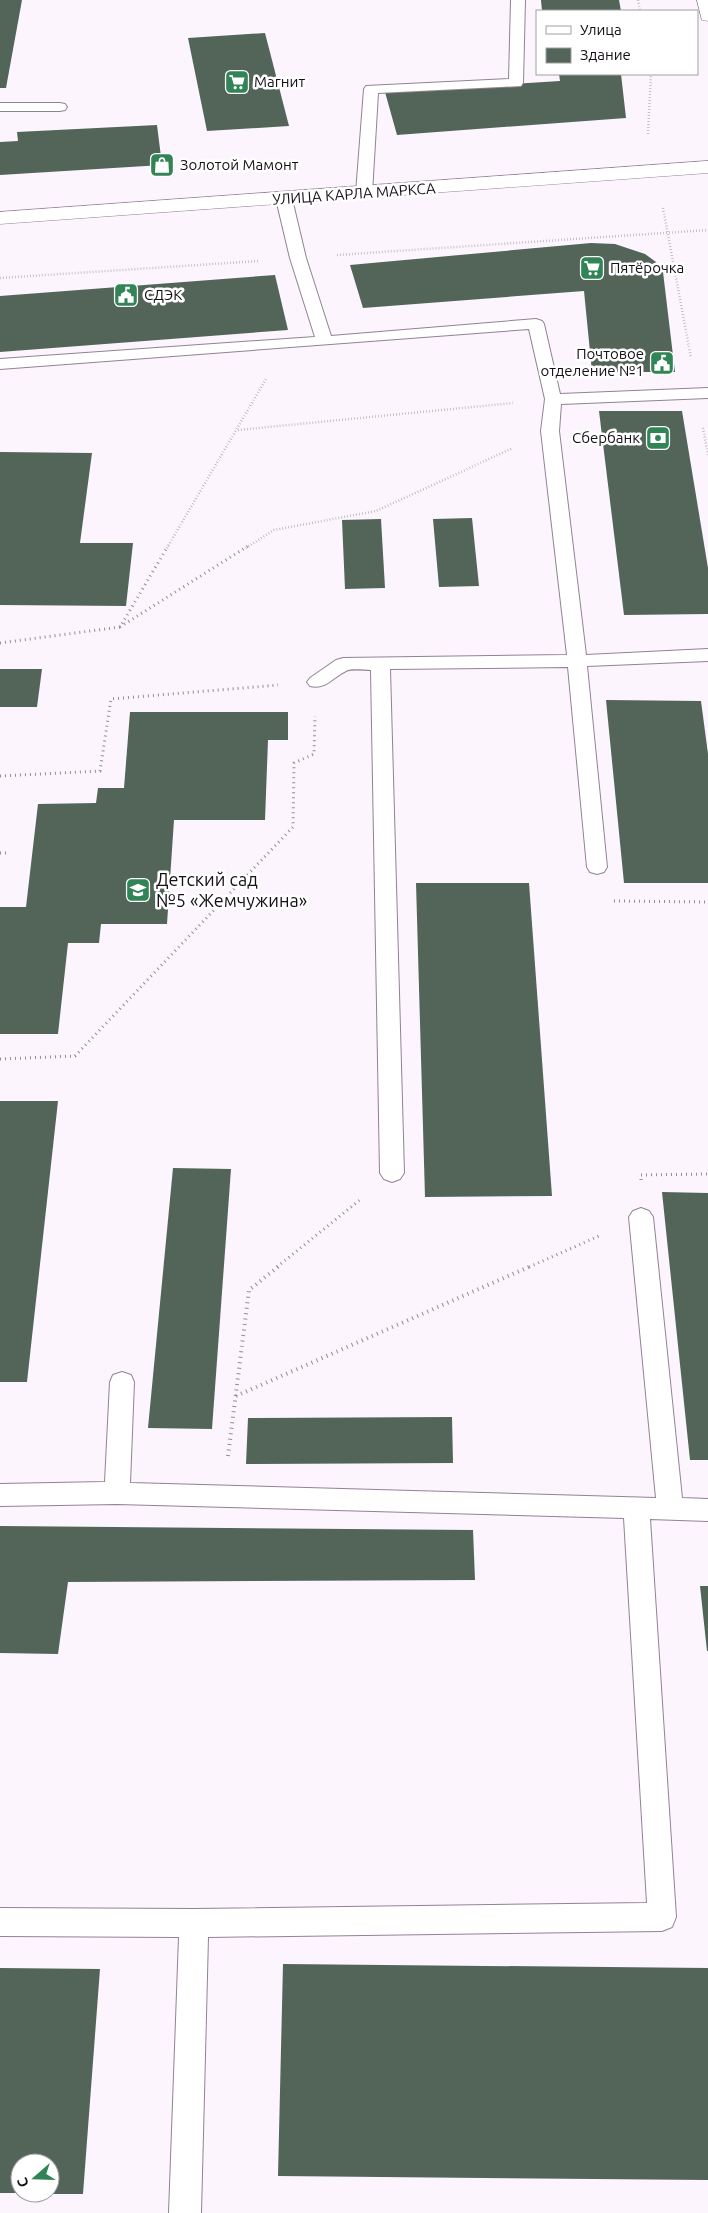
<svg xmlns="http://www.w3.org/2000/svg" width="708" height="2213" viewBox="0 0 708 2213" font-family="Ubuntu,sans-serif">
	<rect width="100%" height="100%" fill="#fcf5fd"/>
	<g fill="#526558">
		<polygon points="0,0 22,0 6,88 0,88"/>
		<polygon points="541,0 619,0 621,11 542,11"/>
		<polygon points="265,33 289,126 207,131 188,38"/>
		<polygon points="559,74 621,74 626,118 397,135 385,92 560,81"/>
		<polygon points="157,125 162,165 0,175 0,142 18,141 17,132"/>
		<polygon points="591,243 615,244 645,254 656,262 663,272 675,372 592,372 584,291 363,308 350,265"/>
		<polygon points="275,275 288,330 0,352 0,296"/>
		<polygon points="599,411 682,411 708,568 708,614 624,615"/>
		<polygon points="0,452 92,453 80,543 133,543 126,606 0,605"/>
		<polygon points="472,518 479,586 439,587 433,519"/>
		<polygon points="381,519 385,588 345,589 342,520"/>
		<polygon points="0,669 42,669 37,707 0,707"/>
		<polygon points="606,700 701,701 708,754 708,883 624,883"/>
		<polygon points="130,712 288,712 288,740 268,740 265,820 174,820 167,924 101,924 99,943 68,943 58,1034 0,1034 0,907 26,907 38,804 96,803 98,788 124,788"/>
		<polygon points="416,883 529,883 552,1196 425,1197"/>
		<polygon points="0,1101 58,1101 27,1382 0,1382"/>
		<polygon points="173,1168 231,1169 212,1429 148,1428"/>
		<polygon points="662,1192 708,1193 708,1460 690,1460"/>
		<polygon points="452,1417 453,1463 246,1464 248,1418"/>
		<polygon points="0,1526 473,1530 475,1580 68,1582 58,1654 0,1653"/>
		<polygon points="700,1586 708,1586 708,1651 707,1651"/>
		<polygon points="283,1964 708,1968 708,2180 278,2176"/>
		<polygon points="0,1968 100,1969 83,2194 50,2194 50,2163 20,2163 20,2193 0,2193"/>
	</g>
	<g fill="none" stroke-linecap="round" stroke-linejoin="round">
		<defs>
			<g id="lane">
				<polygon points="511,0 525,0 523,83 521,86 378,93 372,193 369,196 359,196 356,193 364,89 366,86 509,79"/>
				<polygon points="0,103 60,103 65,104 67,107 65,110 60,111 0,111"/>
				<path d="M284 194 289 196 292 199 306 258 331 336 536 319 542 321 544 324 560 394 708 388V398L561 404 559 431 586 655 708 649V661L587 666 607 867 604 872 597 874 590 872 587 867 568 667 390 669 404 1173 400 1179 392 1182 384 1179 380 1173 371 670C363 670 352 668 346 671 333 677 326 690 310 686L307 682 310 678 336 660 343 658 567 655 541 431 545 399 529 329 0 369V359L315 337 290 258 276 199 279 196Z"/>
				<polygon points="641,1208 649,1211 653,1217 682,1498 708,1499 708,1521 650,1519 676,1917 672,1927 662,1931 208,1937 201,2213 169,2213 179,1937 0,1936 0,1908 194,1909 647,1903 624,1518 117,1504 0,1506 0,1484 105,1482 110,1382 113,1375 122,1372 131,1375 134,1382 130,1483 656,1498 629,1217 633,1211"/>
			</g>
			<polygon id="street" points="697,0 708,0 708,21 702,20"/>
			<polygon id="secondary" points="708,161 708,173 0,224 0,212"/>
		</defs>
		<use href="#lane" stroke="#928294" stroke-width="2"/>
		<use href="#street" stroke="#928294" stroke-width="1"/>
		<use href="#secondary" stroke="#928294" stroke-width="1"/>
		<g stroke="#938d94" stroke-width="2.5" stroke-dasharray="0.5 2.5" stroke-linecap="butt">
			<polyline points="638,0 640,11"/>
			<polyline points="648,134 651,74"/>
			<polyline points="663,208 691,358"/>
			<polyline points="337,255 708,230"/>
			<polyline points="0,278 259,261"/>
			<polyline points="703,428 708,455"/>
			<polyline points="238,430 513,403"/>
			<polyline points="167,548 266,379"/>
			<polyline points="246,548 274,530 376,511 513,448"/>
		</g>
		<g stroke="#938d94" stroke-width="3" stroke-dasharray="1 4" stroke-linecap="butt">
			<polyline points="120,627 248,546"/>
			<polyline points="0,643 120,627 168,546"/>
			<polyline points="0,776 100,771 111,699 278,685"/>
			<polyline points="0,853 9,853"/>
			<polyline points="614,901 708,902"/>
			<polyline points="0,1059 75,1056 293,827 294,763 314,754 315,716"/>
			<polyline points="641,1180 641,1175 708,1174"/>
			<polyline points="277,1267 361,1199"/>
			<polyline points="529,1267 599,1236"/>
		</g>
		<g stroke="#938d94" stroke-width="4" stroke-dasharray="1 4.5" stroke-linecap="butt">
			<polyline points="236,1396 531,1266"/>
			<polyline points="228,1456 249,1290 279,1266"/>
		</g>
		<use href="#lane" fill="#fff" fill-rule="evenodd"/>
		<use href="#street" fill="#fff" fill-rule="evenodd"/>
		<use href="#secondary" fill="#fff" fill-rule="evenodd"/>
	</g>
	<defs>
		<symbol id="supermarket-square" viewBox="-11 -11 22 22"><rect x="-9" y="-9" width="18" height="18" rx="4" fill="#318456" stroke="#fff"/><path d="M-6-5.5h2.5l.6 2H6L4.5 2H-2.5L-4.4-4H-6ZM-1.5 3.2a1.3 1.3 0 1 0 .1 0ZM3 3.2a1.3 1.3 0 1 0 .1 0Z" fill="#fff"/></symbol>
		<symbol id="shop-square" viewBox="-11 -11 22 22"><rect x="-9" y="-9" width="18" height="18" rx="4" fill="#318456" stroke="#fff"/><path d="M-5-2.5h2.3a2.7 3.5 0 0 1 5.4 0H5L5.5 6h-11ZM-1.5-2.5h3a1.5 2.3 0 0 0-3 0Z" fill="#fff"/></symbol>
		<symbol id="civic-square" viewBox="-11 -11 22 22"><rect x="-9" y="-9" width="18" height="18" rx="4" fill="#318456" stroke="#fff"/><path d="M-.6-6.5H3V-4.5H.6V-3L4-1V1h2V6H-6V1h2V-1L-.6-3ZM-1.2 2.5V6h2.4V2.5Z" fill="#fff"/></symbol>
		<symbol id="bank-square" viewBox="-11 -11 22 22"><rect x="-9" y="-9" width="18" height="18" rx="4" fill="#318456" stroke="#fff"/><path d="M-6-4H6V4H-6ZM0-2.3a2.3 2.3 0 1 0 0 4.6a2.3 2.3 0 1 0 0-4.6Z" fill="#fff"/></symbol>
		<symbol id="school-square" viewBox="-11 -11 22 22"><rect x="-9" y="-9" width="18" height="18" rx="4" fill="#318456" stroke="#fff"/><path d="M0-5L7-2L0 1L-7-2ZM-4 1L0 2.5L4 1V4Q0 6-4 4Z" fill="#fff"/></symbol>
	</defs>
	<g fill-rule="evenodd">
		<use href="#supermarket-square" x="223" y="68" width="28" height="28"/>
		<use href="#shop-square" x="148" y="151" width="28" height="28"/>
		<use href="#supermarket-square" x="578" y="254" width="28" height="28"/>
		<use href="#civic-square" x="112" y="281" width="28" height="28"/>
		<use href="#civic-square" x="648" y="349" width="28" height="28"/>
		<use href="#bank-square" x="644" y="424" width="28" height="28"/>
		<use href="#school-square" x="124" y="876" width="28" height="28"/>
	</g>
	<g text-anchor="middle" stroke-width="5" stroke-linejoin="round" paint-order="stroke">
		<g font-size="15" fill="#161017" stroke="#fff" text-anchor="start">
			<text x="254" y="87">Магнит</text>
			<text x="180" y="170">Золотой Мамонт</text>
			<text x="610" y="273">Пятёрочка</text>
			<text x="144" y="300">СДЭК</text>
			<text x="644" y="359" text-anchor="end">Почтовое<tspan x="644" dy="17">отделение №1</tspan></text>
			<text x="640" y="443" text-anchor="end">Сбербанк</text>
		</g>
		<g font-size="15" fill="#161017" stroke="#fff">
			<text transform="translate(354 194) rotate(-4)" y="5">УЛИЦА КАРЛА МАРКСА</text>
		</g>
		<g font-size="18" fill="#161017" stroke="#fff" text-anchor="start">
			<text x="156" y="886">Детский сад<tspan x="156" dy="21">№5 «Жемчужина»</tspan></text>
		</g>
	</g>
	<rect x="536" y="10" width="162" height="65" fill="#ffffff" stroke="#a29fa2"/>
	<rect x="546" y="26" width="25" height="8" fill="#ffffff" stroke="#a29fa2"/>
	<text x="580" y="35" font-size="15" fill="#161017">Улица</text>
	<rect x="546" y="48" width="25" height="15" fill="#526558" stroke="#a29fa2"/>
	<text x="580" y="60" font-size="15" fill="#161017">Здание</text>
	<g transform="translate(35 2178) rotate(250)"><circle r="24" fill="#ffffff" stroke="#a29fa2"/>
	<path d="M0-4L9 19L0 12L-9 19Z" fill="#318456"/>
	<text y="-8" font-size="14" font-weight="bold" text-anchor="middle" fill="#161017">С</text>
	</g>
</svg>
